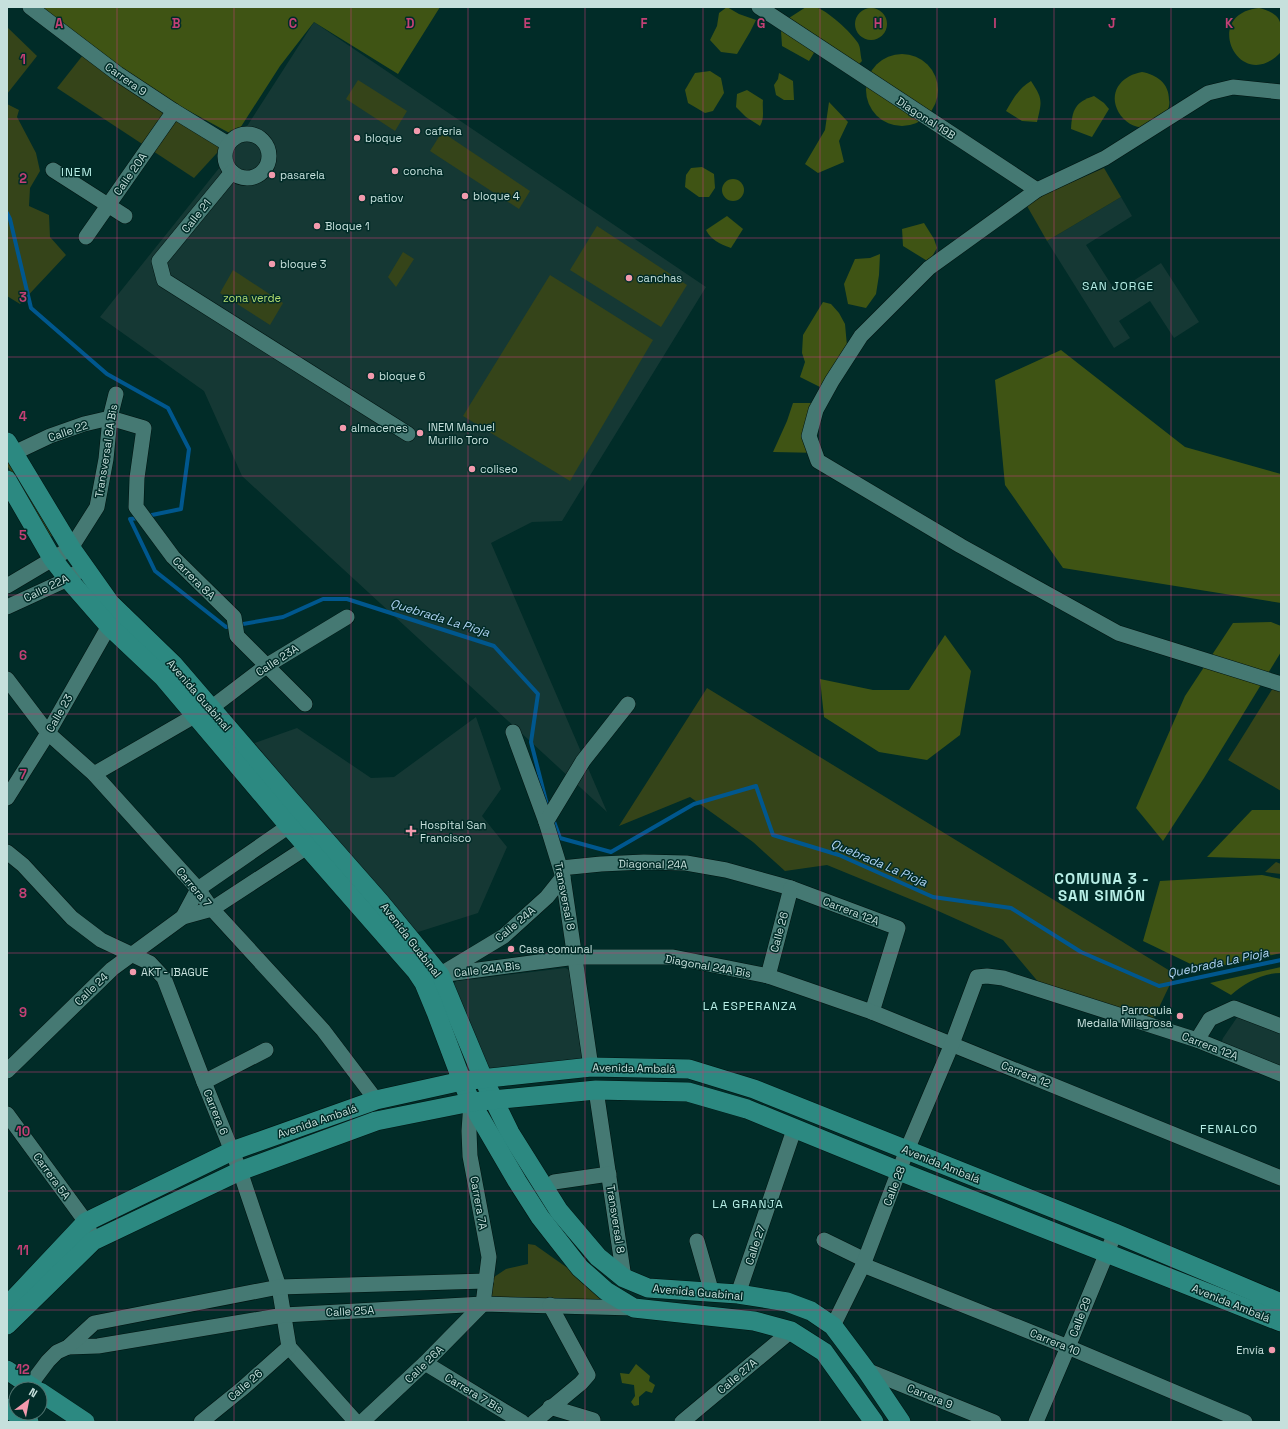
<svg xmlns="http://www.w3.org/2000/svg" width="1288" height="1429" viewBox="0 0 1288 1429" font-family="'Space Grotesk',sans-serif">
	<rect width="100%" height="100%" fill="#012c28"/>
	<g fill="#153834">
		<polygon points="314,22 706,287 562,521 532,522 491,543 607,812 242,476 204,391 100,317 224,162"/>
		<polygon points="1121,197 1132,216 1086,245 1116,292 1161,263 1199,322 1174,338 1150,301 1119,321 1130,338 1114,348 1047,241"/>
		<polygon points="476,717 501,789 482,816 507,847 478,913 415,933 252,744 297,728 371,778 394,777"/>
		<polygon points="565,968 572,971 584,1060 488,1071 452,988 454,983 457,981"/>
		<polygon points="1238,1016 1281,1027 1281,1067 1221,1043 1223,1038"/>
	</g>
	<g fill="#354419">
		<polygon points="7,27 37,56 7,94"/>
		<polygon points="83,55 227,142 194,178 57,88"/>
		<polygon points="358,80 407,111 395,131 346,99"/>
		<polygon points="7,104 19,110 17,117 36,153 40,171 30,188 29,206 49,215 50,237 66,255 20,304 7,296"/>
		<polygon points="442,132 530,191 519,209 430,151"/>
		<polygon points="1104,168 1121,197 1047,241 1027,206 1043,195"/>
		<polygon points="597,226 687,285 661,327 570,270"/>
		<polygon points="403,252 414,259 396,287 388,277"/>
		<polygon points="233,270 283,303 270,325 220,293"/>
		<polygon points="550,275 653,340 570,481 463,416"/>
		<polygon points="7,458 52,536 48,537 7,465"/>
		<polygon points="1281,675 1281,791 1228,760"/>
		<polygon points="707,688 1175,974 1153,1020 1045,990 1003,940 927,906 827,865 785,871 753,842 690,797 619,826"/>
		<polygon points="1276,862 1281,864 1281,874 1265,872"/>
		<polygon points="528,1244 535,1245 593,1286 614,1306 488,1296 491,1279 506,1269 528,1264"/>
	</g>
	<g fill="#3f5414">
		<polygon points="46,7 440,7 398,74 314,22 280,66 235,136 145,87 44,9"/>
		<polygon points="727,7 739,14 756,20 750,32 737,54 721,52 710,40 717,26 719,13"/>
		<path d="M806 7C809 7 812 6 815 7 826 9 852 33 858 43 861 48 860 55 862 61L859 64 818 46 809 61 782 46 781 31 789 18Z"/>
		<path d="M1259 8C1287 15 1281 28 1281 52 1240 96 1200 14 1259 8Z"/>
		<circle cx="871" cy="24" r="16"/>
		<circle cx="902" cy="90" r="36"/>
		<polygon points="710,71 721,78 724,93 713,111 705,113 688,103 685,90 695,73"/>
		<path d="M1142 72C1157 75 1169 83 1169 100 1170 103 1169 109 1166 112 1164 115 1150 125 1147 126 1135 131 1121 119 1117 109 1109 89 1124 75 1142 72Z"/>
		<polygon points="779,73 793,81 794,100 784,100 776,95 774,85 778,79"/>
		<path d="M1031 81C1043 99 1042 101 1037 122L1022 121 1006 111C1013 99 1019 88 1031 81Z"/>
		<path d="M747 90 763 100C762 109 765 118 760 126L746 117 736 107 737 94Z"/>
		<path d="M1094 96 1104 103 1109 109 1092 137 1071 129C1072 110 1075 102 1094 96Z"/>
		<polygon points="829,102 848,122 839,141 844,162 818,173 805,164 825,130"/>
		<polygon points="702,167 714,174 715,188 709,197 699,197 685,187 686,175 691,168"/>
		<circle cx="733" cy="190" r="11"/>
		<path d="M727 216 743 229 731 248C720 244 711 240 706 230Z"/>
		<polygon points="924,223 934,239 937,248 929,262 903,246 902,229"/>
		<polygon points="880,254 879,275 876,294 866,308 848,304 844,284 855,259 870,258"/>
		<polygon points="823,302 831,304 839,313 845,324 847,346 820,387 800,377 805,362 802,353 803,335"/>
		<polygon points="1061,350 1185,447 1281,474 1281,603 1063,568 1005,485 995,380"/>
		<polygon points="793,403 812,403 812,426 822,453 773,452 787,421"/>
		<polygon points="1271,622 1281,626 1281,652 1204,778 1163,841 1136,808 1185,696 1233,623"/>
		<polygon points="945,635 971,671 960,735 927,760 879,752 824,717 820,679 873,690 909,690"/>
		<polygon points="1252,810 1281,810 1281,859 1207,857"/>
		<polygon points="1262,875 1281,879 1281,953 1203,970 1143,941 1160,881"/>
		<path d="M1281 967V973C1262 973 1245 983 1231 995L1210 983Z"/>
		<polygon points="636,1364 650,1376 649,1381 655,1385 652,1393 646,1391 639,1397 639,1405 634,1406 631,1402 635,1396 634,1385 622,1383 620,1373 629,1374"/>
	</g>
	<g fill="none" stroke-linecap="round" stroke-linejoin="round">
		<g stroke="#00578e" stroke-width="4">
			<polyline points="7,213 10,219 31,308 107,374 168,408 189,449 181,509 147,516"/>
			<polyline points="139,518 130,519 155,571 226,627 283,617 323,599 347,599 494,646 538,694 531,742 547,805"/>
			<polyline points="553,819 560,838 611,852 694,804 756,786 773,835 839,855 933,897 1011,908 1081,952 1159,986 1281,960"/>
		</g>
		<defs>
			<g id="minor">
				<polyline points="30,7 118,74 174,111 228,144"/>
				<polyline points="759,7 1037,190"/>
				<polyline points="1281,92 1233,87 1208,93 1105,158 1037,190 929,268 861,336 832,381 816,410 809,436 818,461 961,546 1118,633 1281,684"/>
				<circle cx="247" cy="156" r="22"/>
				<polyline points="53,170 125,216"/>
				<polyline points="232,172 159,261 164,280 408,434"/>
				<polyline points="86,237 174,111"/>
				<polyline points="14,453 50,436 84,424 110,418 144,428 137,478 136,507 173,557 234,617 237,636 305,704"/>
				<polyline points="7,586 71,548 97,507 106,459 110,418 116,394"/>
				<polyline points="7,607 68,579 76,573"/>
				<polyline points="7,679 48,733 94,774 198,889 212,909 323,1030 376,1100"/>
				<polyline points="211,708 266,666 347,617"/>
				<polyline points="513,732 546,822 563,877 591,1067"/>
				<polyline points="94,774 196,715"/>
				<polyline points="7,798 48,733 109,626"/>
				<polyline points="546,822 583,761 628,704"/>
				<polyline points="7,852 23,865 72,918 101,940 150,963 164,978 204,1082 240,1171 279,1287 289,1347 356,1422"/>
				<polyline points="561,868 601,864 644,862 686,863 726,870 791,888 898,928 872,1012"/>
				<polyline points="183,917 198,889 289,826"/>
				<polyline points="446,971 504,936 547,897 563,877"/>
				<polyline points="768,976 791,888"/>
				<polyline points="430,980 440,975 576,957 673,957 768,976 872,1012 1281,1178"/>
				<polyline points="1197,1040 1210,1019 1234,1008 1281,1026"/>
				<polyline points="7,1071 112,969 183,917 212,909 307,847"/>
				<polyline points="204,1082 266,1050"/>
				<polyline points="596,1090 624,1278"/>
				<polyline points="7,1114 86,1222 90,1232"/>
				<polyline points="554,1182 609,1174"/>
				<polyline points="824,1240 865,1260"/>
				<polyline points="697,1241 712,1293"/>
				<polyline points="863,1265 1068,1347 1245,1422"/>
				<polyline points="738,1294 795,1127"/>
				<polyline points="833,1326 863,1265 907,1150 952,1044 977,977 987,976 1003,978 1197,1040 1281,1074"/>
				<polyline points="68,1347 98,1346 284,1315 483,1304 634,1308"/>
				<polyline points="425,1363 522,1422"/>
				<polyline points="866,1370 994,1422"/>
				<polyline points="30,1385 48,1361 57,1352 68,1347 94,1323 279,1287 486,1281"/>
				<polyline points="550,1407 593,1420"/>
				<polyline points="201,1422 243,1388 289,1347"/>
				<polyline points="362,1422 425,1363 483,1304 489,1257 470,1156 469,1131 471,1102"/>
				<polyline points="534,1422 581,1383 588,1375 550,1305"/>
				<polyline points="682,1422 791,1331"/>
				<polyline points="1036,1422 1068,1347 1115,1233"/>
			</g>
			<g id="major">
				<polyline points="7,442 71,548 110,603 173,664 292,802 380,902 440,975 483,1078 510,1133 559,1211 598,1257 624,1278 648,1288 738,1294 787,1302 811,1311 833,1326 866,1370 901,1422"/>
				<polyline points="7,480 52,558 68,579 109,626 163,677 289,826 416,971 424,983 436,1012 462,1081 471,1102 517,1181 540,1217 580,1268 606,1291 634,1308 754,1321 791,1331 824,1352 874,1422"/>
				<polyline points="7,1306 86,1222 232,1151 376,1100 462,1081 591,1067 689,1069 754,1089 1115,1233 1281,1303"/>
				<polyline points="7,1325 93,1241 240,1171 376,1121 471,1102 596,1090 688,1092 747,1109 899,1171 1281,1322"/>
				<polyline points="7,1370 35,1389"/>
				<polyline points="40,1392 85,1422"/>
				<polyline points="7,1408 29,1422"/>
			</g>
		</defs>
		<use href="#minor" stroke="#001310" stroke-width="16"/>
		<use href="#major" stroke="#001310" stroke-width="20"/>
		<use href="#minor" stroke="#457973" stroke-width="15"/>
		<use href="#major" stroke="#2c8981" stroke-width="19"/>
	</g>
	<path fill="none" stroke="#c34075" stroke-width="1" stroke-opacity="0.55" d="M117 7V1422M234 7V1422M351 7V1422M468 7V1422M585 7V1422M703 7V1422M820 7V1422M937 7V1422M1054 7V1422M1171 7V1422M7 119H1281M7 238H1281M7 357H1281M7 476H1281M7 595H1281M7 714H1281M7 834H1281M7 953H1281M7 1072H1281M7 1191H1281M7 1310H1281"/>
	<g fill="#f29aad" stroke="#012c28" stroke-width="1.5">
		<circle cx="417" cy="131" r="4"/>
		<circle cx="357" cy="138" r="4"/>
		<circle cx="395" cy="171" r="4"/>
		<circle cx="272" cy="175" r="4"/>
		<circle cx="465" cy="196" r="4"/>
		<circle cx="362" cy="198" r="4"/>
		<circle cx="317" cy="226" r="4"/>
		<circle cx="272" cy="264" r="4"/>
		<circle cx="629" cy="278" r="4"/>
		<circle cx="371" cy="376" r="4"/>
		<circle cx="343" cy="428" r="4"/>
		<circle cx="420" cy="433" r="4"/>
		<circle cx="472" cy="469" r="4"/>
		<path d="M409 825h4v4h4v4h-4v4h-4v-4h-4v-4h4z"/>
		<circle cx="511" cy="949" r="4"/>
		<circle cx="133" cy="972" r="4"/>
		<circle cx="1180" cy="1016" r="4"/>
		<circle cx="1272" cy="1350" r="4"/>
	</g>
	<g text-anchor="middle" stroke-width="3" stroke-linejoin="round" paint-order="stroke">
		<g font-size="11" fill="#c6e0dc" stroke="#012c28">
			<text transform="translate(126 79) rotate(35)" y="4">Carrera 9</text>
			<text transform="translate(926 118) rotate(33)" y="4">Diagonal 19B</text>
			<text transform="translate(130 174) rotate(-55)" y="4">Calle 20A</text>
			<text transform="translate(196 216) rotate(-51)" y="4">Calle 21</text>
			<text transform="translate(68 431) rotate(-19)" y="4">Calle 22</text>
			<text transform="translate(106 451) rotate(-81)" y="4">Transversal 8A Bis</text>
			<text transform="translate(194 578) rotate(45)" y="4">Carrera 8A</text>
			<text transform="translate(46 588) rotate(-26)" y="4">Calle 22A</text>
			<text transform="translate(277 660) rotate(-33)" y="4">Calle 23A</text>
			<text transform="translate(199 695) rotate(49)" y="4">Avenida Guabinal</text>
			<text transform="translate(59 713) rotate(-60)" y="4">Calle 23</text>
			<text transform="translate(653 864) rotate(1)" y="4">Diagonal 24A</text>
			<text transform="translate(194 887) rotate(50)" y="4">Carrera 7</text>
			<text transform="translate(565 896) rotate(79)" y="4">Transversal 8</text>
			<text transform="translate(851 911) rotate(21)" y="4">Carrera 12A</text>
			<text transform="translate(515 924) rotate(-40)" y="4">Calle 24A</text>
			<text transform="translate(779 932) rotate(-75)" y="4">Calle 26</text>
			<text transform="translate(411 940) rotate(52)" y="4">Avenida Guabinal</text>
			<text transform="translate(708 966) rotate(10)" y="4">Diagonal 24A Bis</text>
			<text transform="translate(487 969) rotate(-7)" y="4">Calle 24A Bis</text>
			<text transform="translate(91 989) rotate(-44)" y="4">Calle 24</text>
			<text transform="translate(1210 1046) rotate(21)" y="4">Carrera 12A</text>
			<text transform="translate(634 1068) rotate(1)" y="4">Avenida Ambalá</text>
			<text transform="translate(1026 1074) rotate(22)" y="4">Carrera 12</text>
			<text transform="translate(216 1112) rotate(68)" y="4">Carrera 6</text>
			<text transform="translate(317 1121) rotate(-19)" y="4">Avenida Ambalá</text>
			<text transform="translate(941 1164) rotate(22)" y="4">Avenida Ambalá</text>
			<text transform="translate(52 1176) rotate(54)" y="4">Carrera 5A</text>
			<text transform="translate(894 1186) rotate(-69)" y="4">Calle 28</text>
			<text transform="translate(479 1203) rotate(80)" y="4">Carrera 7A</text>
			<text transform="translate(616 1219) rotate(81)" y="4">Transversal 8</text>
			<text transform="translate(755 1245) rotate(-71)" y="4">Calle 27</text>
			<text transform="translate(698 1292) rotate(5)" y="4">Avenida Guabinal</text>
			<text transform="translate(1231 1303) rotate(22)" y="4">Avenida Ambalá</text>
			<text transform="translate(350 1311) rotate(-3)" y="4">Calle 25A</text>
			<text transform="translate(1080 1317) rotate(-69)" y="4">Calle 29</text>
			<text transform="translate(1055 1342) rotate(22)" y="4">Carrera 10</text>
			<text transform="translate(424 1364) rotate(-44)" y="4">Calle 26A</text>
			<text transform="translate(737 1376) rotate(-40)" y="4">Calle 27A</text>
			<text transform="translate(245 1385) rotate(-41)" y="4">Calle 26</text>
			<text transform="translate(474 1393) rotate(31)" y="4">Carrera 7 Bis</text>
			<text transform="translate(930 1396) rotate(22)" y="4">Carrera 9</text>
		</g>
		<g font-size="11" fill="#c6e0dc" stroke="#012c28" text-anchor="start">
			<text x="425" y="135">caferia</text>
			<text x="365" y="142">bloque</text>
			<text x="403" y="175">concha</text>
			<text x="280" y="179">pasarela</text>
			<text x="473" y="200">bloque 4</text>
			<text x="370" y="202">patiov</text>
			<text x="325" y="230">Bloque 1</text>
			<text x="280" y="268">bloque 3</text>
			<text x="637" y="282">canchas</text>
			<text x="379" y="380">bloque 6</text>
			<text x="428" y="431">INEM Manuel<tspan x="428" dy="13">Murillo Toro</tspan></text>
			<text x="351" y="432">almacenes</text>
			<text x="480" y="473">coliseo</text>
			<text x="420" y="829">Hospital San<tspan x="420" dy="13">Francisco</tspan></text>
			<text x="519" y="953">Casa comunal</text>
			<text x="141" y="976">AKT - IBAGUE</text>
			<text x="1172" y="1014" text-anchor="end">Parroquia<tspan x="1172" dy="13">Medalla Milagrosa</tspan></text>
			<text x="1264" y="1354" text-anchor="end">Envía</text>
		</g>
		<g font-size="11" fill="#b4dc6f" stroke="#012c28">
			<text x="252" y="302">zona verde</text>
		</g>
		<g font-size="12" letter-spacing="1" fill="#b7eee6" stroke="#012c28">
			<text x="77" y="176">INEM</text>
			<text x="1118" y="290">SAN JORGE</text>
			<text x="750" y="1010">LA ESPERANZA</text>
			<text x="1229" y="1133">FENALCO</text>
			<text x="748" y="1208">LA GRANJA</text>
		</g>
		<g font-size="12" font-style="italic" fill="#b1d4f4" stroke="#012c28">
			<text transform="translate(440 618) rotate(17)" y="4">Quebrada La Pioja</text>
			<text transform="translate(879 863) rotate(23)" y="4">Quebrada La Pioja</text>
			<text transform="translate(1218 963) rotate(-12)" y="4">Quebrada La Pioja</text>
		</g>
		<g font-size="15" font-weight="bold" letter-spacing="1" fill="#b7eee6" stroke="#012c28">
			<text x="1102" y="884">COMUNA 3 -<tspan x="1102" dy="17">SAN SIMÓN</tspan></text>
		</g>
	</g>
	<g font-size="13" text-anchor="middle" font-weight="bold" fill="#c34075" stroke="#012c28" stroke-width="3" stroke-linejoin="round" paint-order="stroke">
		<text x="59" y="28">A</text>
		<text x="176" y="28">B</text>
		<text x="293" y="28">C</text>
		<text x="410" y="28">D</text>
		<text x="527" y="28">E</text>
		<text x="644" y="28">F</text>
		<text x="761" y="28">G</text>
		<text x="878" y="28">H</text>
		<text x="995" y="28">I</text>
		<text x="1112" y="28">J</text>
		<text x="1229" y="28">K</text>
		<text x="23" y="64">1</text>
		<text x="23" y="183">2</text>
		<text x="23" y="302">3</text>
		<text x="23" y="421">4</text>
		<text x="23" y="540">5</text>
		<text x="23" y="660">6</text>
		<text x="23" y="779">7</text>
		<text x="23" y="898">8</text>
		<text x="23" y="1017">9</text>
		<text x="23" y="1136">10</text>
		<text x="23" y="1255">11</text>
		<text x="23" y="1374">12</text>
	</g>
	<rect width="1288" height="1429" fill="none" stroke="#c6e0dc" stroke-width="16"/>
	<g transform="translate(28 1401) rotate(32)"><circle r="19" fill="#012c28" stroke="#507470"/>
	<path d="M0-3L7 15L0 10L-7 15Z" fill="#f29aad"/>
	<text y="-6" font-size="11" font-weight="bold" text-anchor="middle" fill="#c6e0dc">N</text>
	</g>
</svg>
